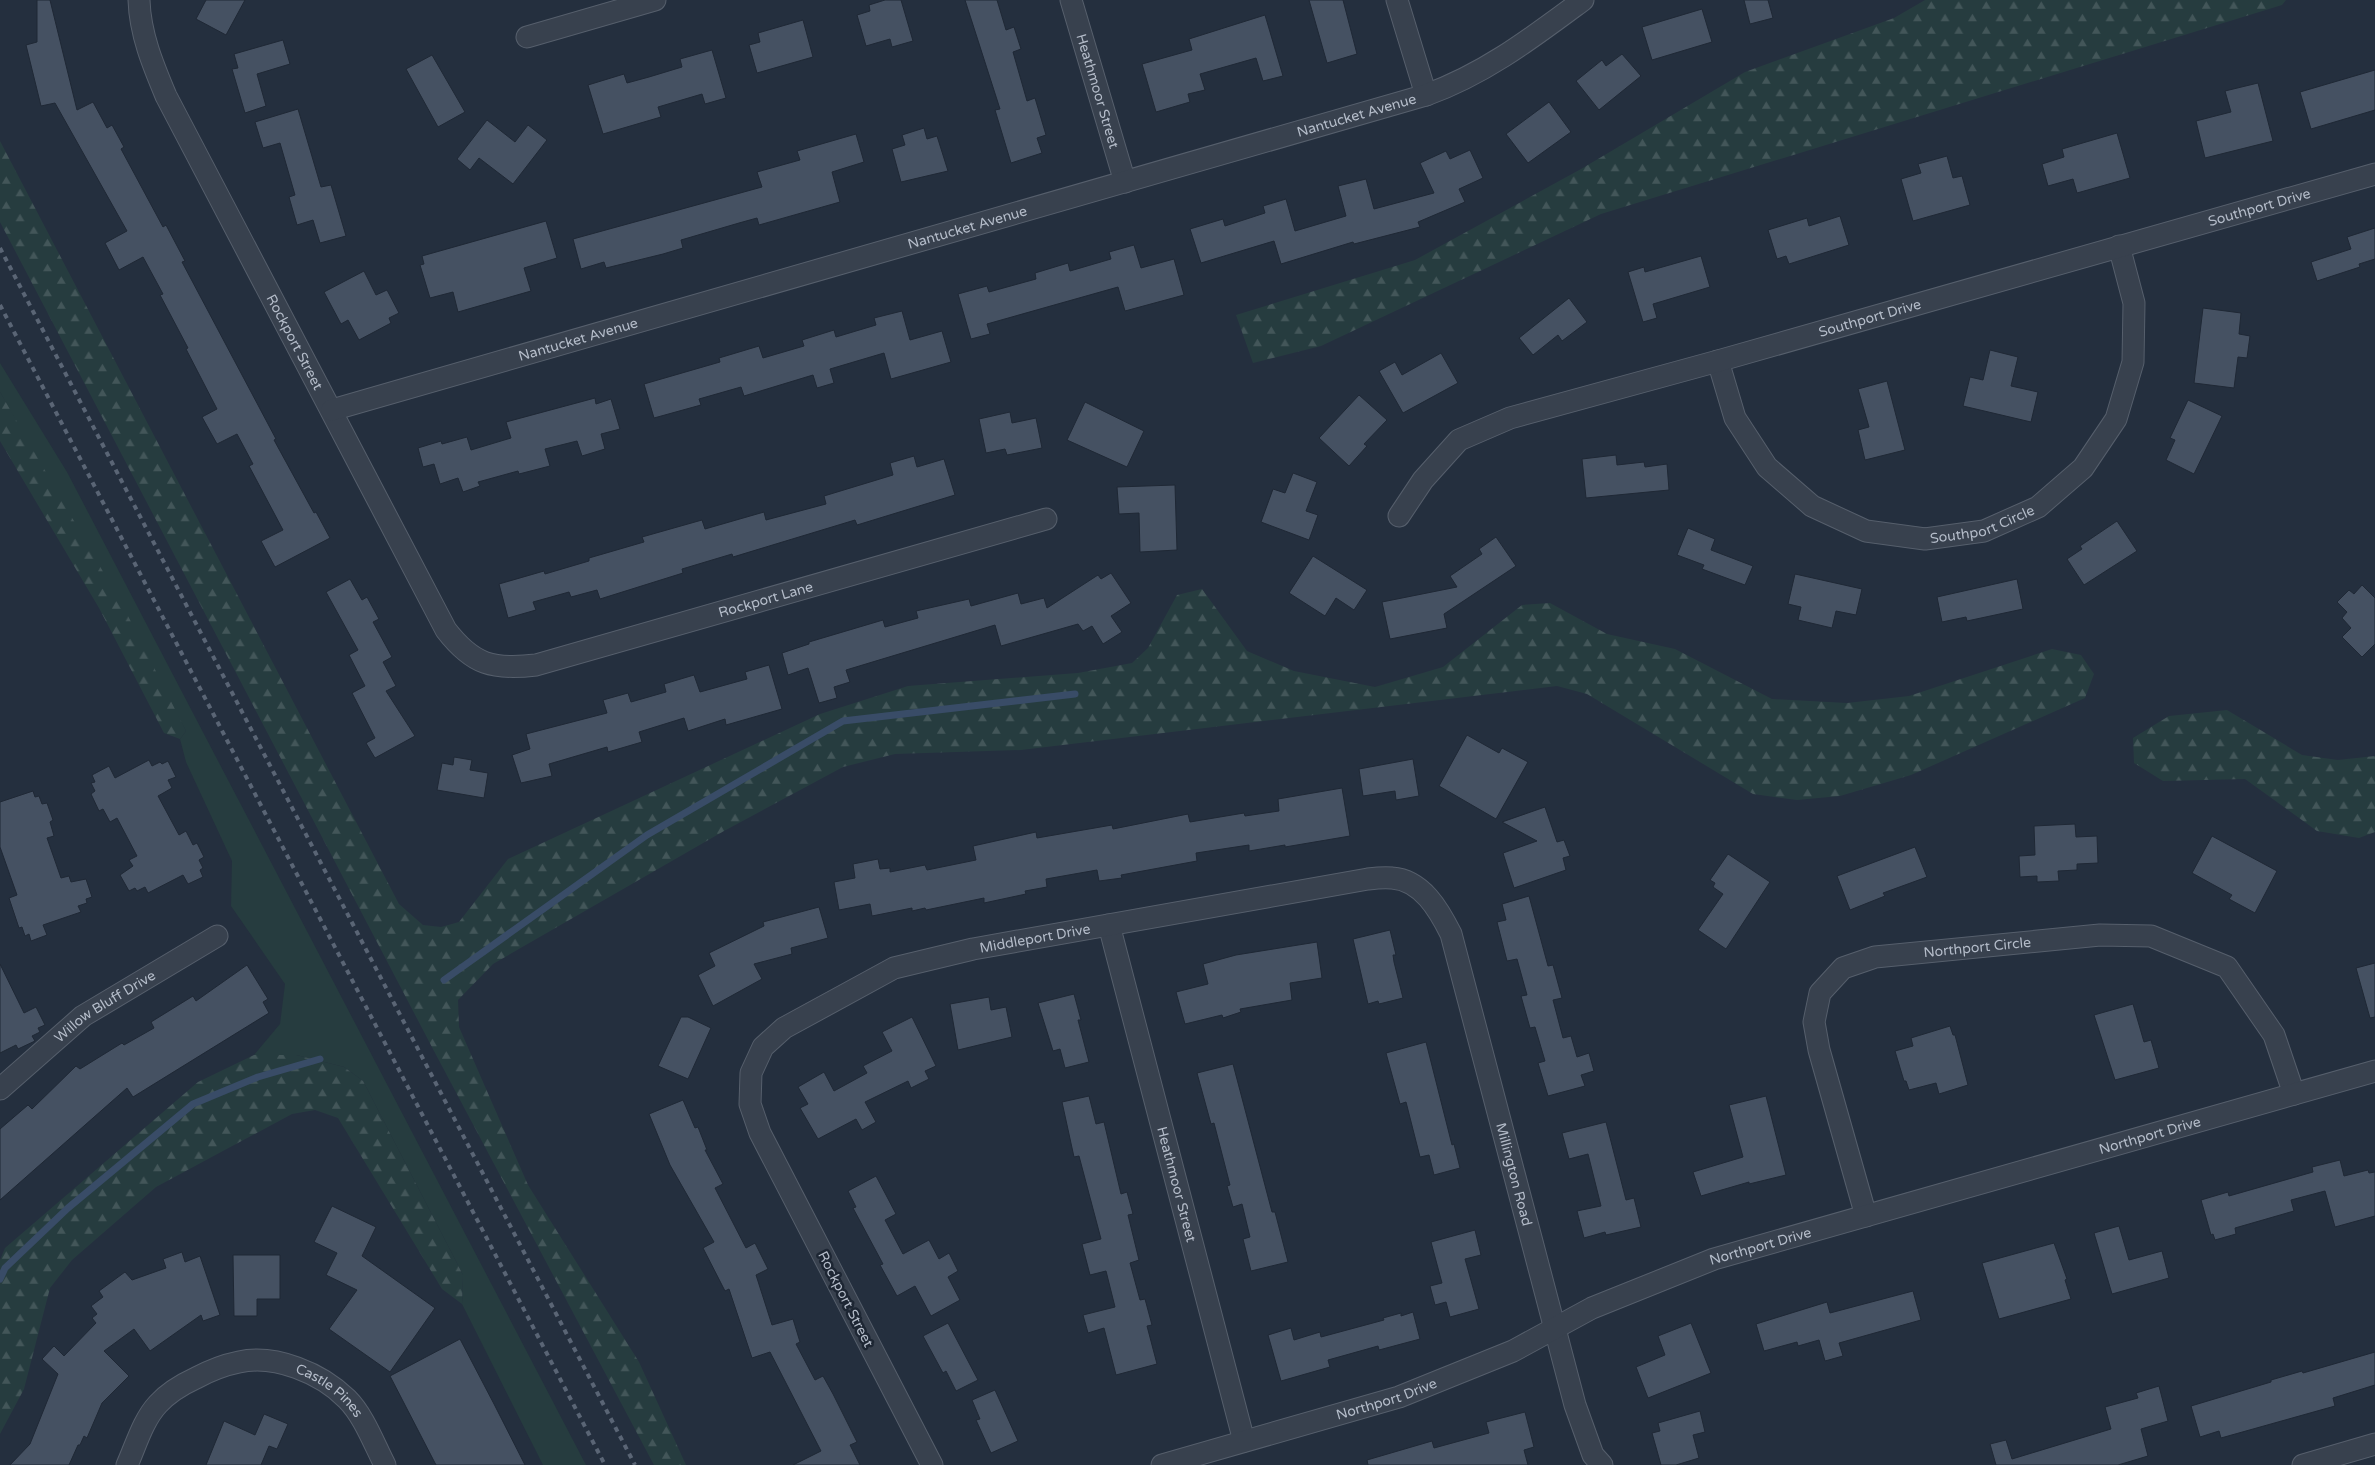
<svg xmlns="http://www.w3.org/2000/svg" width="2375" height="1465" viewBox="0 0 2375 1465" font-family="'Varela Round',sans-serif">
	<defs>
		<pattern id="forest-firs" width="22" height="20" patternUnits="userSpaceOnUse" patternTransform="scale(1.25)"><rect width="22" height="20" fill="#263c3f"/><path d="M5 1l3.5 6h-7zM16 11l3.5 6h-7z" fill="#435659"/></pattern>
	</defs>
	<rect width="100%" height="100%" fill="#242f3e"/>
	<polygon fill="#263c3f" points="0,363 67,472 586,1465 543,1465 462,1304 463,1275 363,1081 344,1067 296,1055 254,1055 280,1024 285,984 231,906 232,861 186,762 180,739 186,731 0,392"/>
	<g fill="url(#forest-firs)">
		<polygon points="1925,0 2286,0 2282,5 1601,214 1321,346 1253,363 1236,315 1415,260 1581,169 1745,72 1894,18"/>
		<polygon points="0,141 399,904 423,925 441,927 459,922 508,859 820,714 908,686 1078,673 1132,663 1148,648 1177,595 1202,589 1247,651 1294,671 1375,687 1443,667 1522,605 1550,603 1607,634 1675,649 1772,699 1847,703 1909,696 2052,649 2081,655 2094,674 2085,698 1911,775 1840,796 1797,800 1753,794 1587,694 1557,686 1021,750 895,754 843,767 724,831 493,964 458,1000 459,1027 528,1185 639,1362 686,1465 654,1465 434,1051 0,222"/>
		<polygon points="0,392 125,610 186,731 180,739 164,733 99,608 0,441"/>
		<polygon points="2227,710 2302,755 2338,760 2375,756 2375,832 2359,838 2317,831 2245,779 2163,781 2134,763 2133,738 2169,716"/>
		<polygon points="254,1055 296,1055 344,1067 363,1081 463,1275 462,1304 442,1289 338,1118 315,1110 292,1114 156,1187 72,1260 50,1288 24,1389 0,1434 0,1260 5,1248 198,1082"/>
	</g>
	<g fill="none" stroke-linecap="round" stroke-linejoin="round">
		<g stroke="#394c67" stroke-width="7">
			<polyline points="444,980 647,835 843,721 1075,694"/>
			<polyline points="0,1279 5,1268 68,1208 193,1104 258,1077 320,1059"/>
		</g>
	</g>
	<g fill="#455162" stroke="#1f2835">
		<polygon points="37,0 50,0 77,110 93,102 107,128 112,125 124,147 121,149 163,227 166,225 185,261 182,262 276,439 274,440 314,513 316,512 330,538 275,567 261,541 283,530 249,466 253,464 237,434 217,444 202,417 217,409 186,349 188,348 160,295 163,294 143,257 119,270 105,243 127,231 55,103 41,106 26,45 37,42"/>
		<polygon points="206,0 245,0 226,35 196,19"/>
		<polygon points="885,0 901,0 913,41 892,47 890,39 866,46 857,15 870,11 869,5"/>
		<polygon points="965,0 997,0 1006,30 1014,27 1021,49 1013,52 1027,101 1035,98 1046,135 1037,138 1042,153 1011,163 995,110 1000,109"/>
		<polygon points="1309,0 1343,0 1357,54 1327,63"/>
		<polygon points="1744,0 1768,0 1773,18 1750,24"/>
		<polygon points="1702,9 1712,42 1652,60 1642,27"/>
		<polygon points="1265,15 1283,76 1263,81 1256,58 1200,74 1205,90 1188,94 1190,102 1156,112 1142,64 1192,50 1189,39"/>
		<polygon points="803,20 813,57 757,73 749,45 760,42 758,33"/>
		<polygon points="283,40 290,64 257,74 266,106 245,113 232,69 238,68 234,54"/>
		<polygon points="712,50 726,98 705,104 702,94 658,107 661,117 603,134 588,85 624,74 627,83 649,77 682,67 680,59"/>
		<polygon points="1622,54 1641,76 1599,110 1576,81 1602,60 1606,66"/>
		<polygon points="432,55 465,112 438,127 406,69"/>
		<polygon points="2375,70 2375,110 2311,129 2300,92"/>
		<polygon points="2258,83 2273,141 2205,158 2196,121 2231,112 2225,91"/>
		<polygon points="1549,102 1571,132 1528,163 1506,134"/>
		<polygon points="298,109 321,187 331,185 346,236 320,243 313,220 297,225 289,197 295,195 280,143 263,148 255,122"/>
		<polygon points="487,120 515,142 528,125 547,140 513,184 479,158 470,170 457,159"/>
		<polygon points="924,128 927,139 937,136 948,171 901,182 892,149 905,145 902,135"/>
		<polygon points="2117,133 2130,178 2077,193 2073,179 2048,186 2042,164 2064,157 2062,149"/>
		<polygon points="856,134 864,162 832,172 840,202 759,225 757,218 739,223 681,240 683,248 663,254 606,268 604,262 581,269 573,239 762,187 757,172 800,160 797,151"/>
		<polygon points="1470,150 1483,178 1459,189 1465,202 1418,222 1420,227 1354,244 1353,242 1281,264 1274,241 1201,263 1190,229 1223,219 1225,226 1265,213 1263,206 1286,199 1295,231 1346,216 1338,186 1366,179 1374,209 1434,193 1420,163 1446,151 1450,159"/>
		<polygon points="1947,156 1953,178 1962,176 1970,205 1913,221 1901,179 1921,173 1918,164"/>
		<polygon points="1840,216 1849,245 1789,264 1786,256 1777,259 1768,230 1807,218 1809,226"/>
		<polygon points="546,221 557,258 524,268 531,291 458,312 453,292 430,298 420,265 424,264 422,256"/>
		<polygon points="2375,228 2375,259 2359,264 2360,267 2317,281 2311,262 2351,249 2347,237"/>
		<polygon points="1134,245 1141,268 1174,259 1184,295 1125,311 1118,287 987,324 990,334 971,339 958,294 987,286 989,292 1036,279 1035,273 1068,263 1070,271 1111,259 1109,252"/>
		<polygon points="1701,256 1710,287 1653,304 1657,318 1643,322 1628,272 1644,267 1645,272"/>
		<polygon points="364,271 376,295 387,290 399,313 389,318 391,323 359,340 348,320 341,324 324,292"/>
		<polygon points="1569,298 1587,322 1562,341 1558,335 1533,355 1519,338"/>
		<polygon points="2203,308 2241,313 2239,334 2250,336 2247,358 2238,357 2234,388 2194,383"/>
		<polygon points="902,311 910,340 942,331 951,362 891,379 884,353 830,369 834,383 817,388 813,375 744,396 741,387 699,399 701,405 654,418 644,384 720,362 719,358 759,346 763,358 804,346 802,340 834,330 836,337 876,325 874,318"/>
		<polygon points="1990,350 2018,357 2011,386 2038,392 2031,422 1963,406 1970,377 1983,380"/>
		<polygon points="1441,353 1458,383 1403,413 1379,371 1395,362 1402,375"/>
		<polygon points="1887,381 1905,450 1865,460 1858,430 1869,427 1858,389"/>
		<polygon points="1359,395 1387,420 1364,444 1367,446 1349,466 1319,438"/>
		<polygon points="595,398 596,404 611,399 620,429 601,434 605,449 582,456 577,441 545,449 550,466 519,474 518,471 478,482 480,486 463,492 458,478 440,484 434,464 423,467 418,448 441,441 442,444 467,437 471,450 511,438 506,422"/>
		<polygon points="2188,400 2222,416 2194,474 2166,460 2175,440 2170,438"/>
		<polygon points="1085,402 1144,431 1127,467 1067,440"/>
		<polygon points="1010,412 1012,423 1036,418 1042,448 1007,455 1005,449 986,453 979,419"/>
		<polygon points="1616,455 1617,465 1644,462 1645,467 1667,464 1669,490 1586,498 1582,459"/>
		<polygon points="914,456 917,467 944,459 955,495 857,525 855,520 733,557 732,554 682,569 683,573 600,599 597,590 571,597 569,592 533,602 536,610 508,618 499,584 544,571 545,574 589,561 589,558 644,542 642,537 702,520 705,529 764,512 766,520 826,504 824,496 893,475 890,463"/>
		<polygon points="1293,473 1317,482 1306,511 1318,515 1309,540 1261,522 1273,489 1285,493"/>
		<polygon points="1175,485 1177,550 1140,552 1139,513 1119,514 1117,487"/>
		<polygon points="2117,521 2137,551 2084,585 2067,559 2082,549 2080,546"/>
		<polygon points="1688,528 1715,539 1711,550 1753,566 1745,585 1702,569 1704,565 1677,555"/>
		<polygon points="1496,537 1516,566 1444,614 1447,628 1390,639 1382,602 1457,587 1450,576 1482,554 1479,549"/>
		<polygon points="1313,556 1367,590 1354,610 1336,598 1325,616 1289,593"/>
		<polygon points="1111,573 1131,603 1111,616 1122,632 1103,644 1092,626 1083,631 1078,624 1001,646 995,625 846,670 850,682 834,687 837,698 819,703 808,668 788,675 782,653 809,644 809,642 883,620 885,627 918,618 916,611 969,599 971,606 1018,593 1021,604 1044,598 1047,608 1098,575 1101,579"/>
		<polygon points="1795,574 1862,589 1856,615 1836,611 1832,628 1798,620 1801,607 1788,604"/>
		<polygon points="350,579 362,600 367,597 379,619 373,622 392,657 383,662 396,686 386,691 415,736 375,758 366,743 375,738 352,693 365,686 349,655 358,650 326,592"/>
		<polygon points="2017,579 2023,609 1967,621 1966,617 1942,622 1937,597"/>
		<polygon points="2362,585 2375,598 2375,644 2362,657 2342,637 2351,628 2342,618 2347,612 2337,602 2349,590 2354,594"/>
		<polygon points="769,665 782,709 726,725 725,719 688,731 684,718 639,732 642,742 608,752 607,747 549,764 552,776 521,783 512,755 530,749 526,734 607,713 603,700 628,693 631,702 666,692 664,684 694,675 700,692 747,679 745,672"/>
		<polygon points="1467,735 1499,753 1502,748 1528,762 1496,819 1439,786"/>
		<polygon points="454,757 472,760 470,770 488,773 484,798 437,790 442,763 453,765"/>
		<polygon points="1413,759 1419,796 1396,800 1395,791 1363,796 1359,769"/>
		<polygon points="149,760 152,766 160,762 162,764 168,761 176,777 168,780 172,788 158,796 179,835 186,831 193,845 197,843 204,857 199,860 203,868 200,870 203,877 188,884 183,875 148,893 145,887 137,891 135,888 129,891 120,875 133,866 129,860 137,856 117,818 110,822 103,809 99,811 91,794 95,791 91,783 95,782 92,775 109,766 115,778"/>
		<polygon points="1342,788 1350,836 1285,847 1285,845 1249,851 1249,845 1196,853 1197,861 1121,875 1122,878 1099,881 1097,870 1046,879 1047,887 1025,891 1026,894 984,903 984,898 926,910 925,908 912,911 912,908 872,916 870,904 839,910 834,882 855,878 853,864 878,859 880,869 890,868 890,872 925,865 927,870 976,860 973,846 1036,832 1037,838 1112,825 1113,829 1188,814 1190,822 1244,813 1245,816 1279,811 1278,799"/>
		<polygon points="33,791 35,797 39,796 42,804 47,803 53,820 50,822 54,836 47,838 61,878 69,876 71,882 86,879 92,897 86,899 87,903 78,906 81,912 43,925 47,935 31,941 29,934 25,936 22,927 19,928 9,898 17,895 0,847 0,802"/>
		<polygon points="1545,807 1557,842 1564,840 1570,856 1563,858 1566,870 1514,888 1503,853 1537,841 1502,822"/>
		<polygon points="2075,824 2076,837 2097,836 2098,863 2077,864 2077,870 2058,871 2059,881 2037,882 2037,876 2020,877 2019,856 2035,855 2034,826"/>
		<polygon points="2212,836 2277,871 2255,913 2229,899 2232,895 2192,873"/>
		<polygon points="1915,847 1927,877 1883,893 1885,896 1850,910 1837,876"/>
		<polygon points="1728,854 1770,882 1726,949 1698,930 1723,894 1713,887 1715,883 1710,880"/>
		<polygon points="1529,896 1548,966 1553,965 1562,998 1553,1000 1563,1038 1571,1036 1577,1057 1589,1053 1594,1071 1581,1075 1585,1086 1548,1096 1538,1063 1545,1061 1535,1027 1530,1028 1521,996 1527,995 1517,959 1507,961 1497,922 1506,920 1502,904"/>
		<polygon points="819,907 828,938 791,948 792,954 754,964 762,979 713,1006 698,975 715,966 709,953 764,926 763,922"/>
		<polygon points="1390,930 1396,955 1393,955 1394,962 1403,998 1379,1004 1378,1001 1368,1004 1353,939"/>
		<polygon points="1317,942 1322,978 1290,983 1292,1000 1240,1009 1241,1012 1223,1018 1222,1015 1185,1024 1176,992 1208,984 1203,964 1236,955"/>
		<polygon points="2375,963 2375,1017 2370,1018 2356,968"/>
		<polygon points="0,964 24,1013 36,1007 45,1025 38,1028 40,1032 32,1036 35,1041 18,1049 16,1045 0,1053"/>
		<polygon points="247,965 268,999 263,1002 269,1013 133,1097 127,1088 0,1200 0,1129 28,1105 32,1109 76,1066 80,1069 122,1043 124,1045 154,1028 151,1022 193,996 196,1001"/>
		<polygon points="1074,994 1081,1020 1078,1020 1089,1062 1065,1068 1060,1049 1053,1051 1038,1003"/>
		<polygon points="989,997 991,1010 1006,1007 1012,1037 958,1050 950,1004"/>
		<polygon points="2133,1004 2144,1042 2151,1040 2159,1068 2115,1080 2094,1015"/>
		<polygon points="681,1017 688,1017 711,1028 688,1079 658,1066"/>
		<polygon points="912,1017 936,1066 925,1071 929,1079 911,1088 908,1081 865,1102 876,1122 862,1130 856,1119 818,1139 800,1108 808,1104 798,1087 824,1072 834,1091 867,1073 863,1066 892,1051 882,1032"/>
		<polygon points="1950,1026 1953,1035 1955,1035 1968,1085 1939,1094 1936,1083 1909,1090 1906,1081 1904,1081 1895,1051 1913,1046 1911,1038"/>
		<polygon points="1426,1042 1452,1145 1454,1144 1460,1168 1434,1175 1429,1155 1420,1157 1406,1102 1400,1104 1386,1053"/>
		<polygon points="1233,1064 1272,1212 1275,1212 1288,1262 1251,1271 1243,1239 1250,1237 1242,1204 1233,1207 1227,1186 1230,1185 1214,1123 1211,1124 1197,1073"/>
		<polygon points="1089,1096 1096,1124 1104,1122 1121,1194 1127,1192 1133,1214 1128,1215 1139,1260 1130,1263 1140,1300 1145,1299 1152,1325 1147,1326 1157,1364 1116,1375 1104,1328 1088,1333 1083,1315 1115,1307 1106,1271 1090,1275 1082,1244 1101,1239 1079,1156 1074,1157 1062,1102"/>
		<polygon points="1766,1096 1786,1175 1749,1184 1749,1182 1701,1196 1693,1172 1743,1157 1729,1105"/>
		<polygon points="683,1100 695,1128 698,1127 707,1150 705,1150 723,1184 715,1188 746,1248 755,1243 768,1269 756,1275 772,1325 793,1319 800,1342 796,1344 815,1380 823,1376 833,1394 857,1442 850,1445 860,1465 793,1465 821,1451 770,1352 752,1358 729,1289 725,1291 703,1248 714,1242 670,1165 649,1114"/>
		<polygon points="1606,1122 1626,1200 1634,1198 1641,1227 1606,1235 1605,1232 1584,1238 1577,1211 1601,1206 1588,1154 1569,1159 1562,1133"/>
		<polygon points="2340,1160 2344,1176 2368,1170 2369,1173 2375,1172 2375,1216 2335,1227 2325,1191 2291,1200 2294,1211 2235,1228 2236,1234 2215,1240 2213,1234 2211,1235 2201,1200 2228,1192 2229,1196 2313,1172 2312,1167"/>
		<polygon points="876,1176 896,1214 885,1220 903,1254 929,1240 939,1259 949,1253 958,1271 948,1277 960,1300 931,1316 915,1286 897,1296 880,1265 883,1264 853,1208 856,1207 848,1191"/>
		<polygon points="332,1206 376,1227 362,1256 435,1308 390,1372 329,1329 357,1290 326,1275 337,1253 314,1242"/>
		<polygon points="2119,1226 2129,1260 2162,1251 2169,1278 2112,1294 2094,1233"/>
		<polygon points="1475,1230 1481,1255 1465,1259 1479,1309 1450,1317 1446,1302 1435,1305 1430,1286 1442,1283 1431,1242"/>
		<polygon points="2054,1243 2067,1279 2065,1280 2071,1299 1999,1319 1982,1263"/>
		<polygon points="182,1252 185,1262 200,1256 220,1315 203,1321 201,1315 150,1351 134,1329 104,1351 129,1376 102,1403 87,1438 84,1436 80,1445 78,1445 69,1465 10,1465 30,1444 58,1374 42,1359 54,1346 64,1356 96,1323 92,1318 97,1314 91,1306 103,1297 99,1291 125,1272 132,1280 166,1268 163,1259"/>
		<polygon points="233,1255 280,1255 280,1299 257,1299 257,1316 234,1316"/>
		<polygon points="1913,1291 1921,1320 1839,1343 1843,1356 1825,1361 1819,1340 1798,1346 1797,1342 1764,1351 1756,1324 1827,1302 1830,1313"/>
		<polygon points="1413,1312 1420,1339 1379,1350 1378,1346 1328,1360 1330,1367 1281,1381 1268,1335 1291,1328 1294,1340 1320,1332 1321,1337 1384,1320 1383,1318 1401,1313 1401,1316"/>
		<polygon points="948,1323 978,1380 956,1391 946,1371 943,1373 923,1336"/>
		<polygon points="1691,1323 1711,1373 1648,1398 1636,1367 1665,1355 1658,1336"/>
		<polygon points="460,1339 494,1404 525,1465 436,1465 390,1376"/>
		<polygon points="2375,1352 2375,1385 2333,1398 2335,1406 2221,1438 2219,1431 2200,1437 2191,1406 2271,1382 2271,1380 2302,1371 2303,1373"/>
		<polygon points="2159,1386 2168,1421 2141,1429 2148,1456 2118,1465 1996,1465 1990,1444 2006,1440 2012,1459 2111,1429 2105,1407 2138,1398 2136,1393"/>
		<polygon points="995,1390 1018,1441 991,1453 976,1420 980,1419 972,1400"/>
		<polygon points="1700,1411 1705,1432 1693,1435 1699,1458 1676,1465 1661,1465 1652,1433 1660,1431 1658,1423"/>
		<polygon points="1525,1412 1534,1447 1524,1450 1528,1465 1368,1465 1367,1460 1432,1441 1434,1448 1489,1433 1486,1422"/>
		<polygon points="264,1414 288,1424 277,1449 269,1446 261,1465 206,1465 224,1421 255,1435"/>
	</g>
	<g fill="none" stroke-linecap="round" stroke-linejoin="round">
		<defs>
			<g id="street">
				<path id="s1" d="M139 0C140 34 153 65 166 96L446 630C473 665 493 670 536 665L1046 519"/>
				<path id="s2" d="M1071 0 1125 182"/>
				<polyline points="1397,0 1426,95"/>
				<polyline points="527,37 655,0"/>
				<path id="s3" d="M1718 361 1735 418 1767 467 1812 506 1866 531 1925 539 1984 531 2038 507 2083 468 2116 419 2133 362 2134 303 2119 246"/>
				<path id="s4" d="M332 410 1426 95C1485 74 1533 37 1583 0"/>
				<path id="s5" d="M1399 516 1423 480 1459 440 1510 418 1718 361 2375 174"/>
				<path id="s6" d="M1109 925 1244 1441"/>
				<path id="s7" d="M0 1089 83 1016 217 936"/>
				<path id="s8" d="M1866 1216 1819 1050 1814 1022 1820 993 1843 968 1875 957 2100 935 2151 936 2227 967 2274 1035 2294 1094"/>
				<path id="s9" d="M127 1465C136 1445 143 1420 158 1404 168 1393 183 1384 196 1378 209 1371 224 1365 239 1362 275 1354 321 1373 347 1399 364 1416 374 1444 385 1465"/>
				<path id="s10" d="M932 1465 760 1133 750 1104 751 1073 763 1047 784 1028 894 968 973 949 1368 879C1376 878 1384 877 1392 878 1422 880 1439 910 1451 934L1575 1405 1593 1455 1602 1465"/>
				<path id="s11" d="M1162 1465 1399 1397 1513 1351 1592 1308 1714 1259 2375 1071"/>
				<polyline points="2303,1465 2375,1444"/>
			</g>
		</defs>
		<use href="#street" stroke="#565f6c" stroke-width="23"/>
		<use href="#street" stroke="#38414e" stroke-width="21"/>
		<g stroke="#5a6575" stroke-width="4" stroke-dasharray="5 5" stroke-linecap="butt">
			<polyline points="0,248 635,1465"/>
			<polyline points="0,305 605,1465"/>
		</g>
	</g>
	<g text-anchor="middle" stroke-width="5" stroke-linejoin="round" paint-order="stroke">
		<g font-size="14" fill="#b4bcc9" stroke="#1d2633">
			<text dy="5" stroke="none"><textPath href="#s2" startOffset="95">Heathmoor Street</textPath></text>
			<text dy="5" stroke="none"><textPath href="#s4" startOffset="1066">Nantucket Avenue</textPath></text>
			<text dy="5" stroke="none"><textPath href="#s5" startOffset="931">Southport Drive</textPath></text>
			<text dy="5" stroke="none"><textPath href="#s4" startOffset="661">Nantucket Avenue</textPath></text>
			<text dy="5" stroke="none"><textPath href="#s5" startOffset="526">Southport Drive</textPath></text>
			<text dy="5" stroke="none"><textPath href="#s4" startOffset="256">Nantucket Avenue</textPath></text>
			<text dy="5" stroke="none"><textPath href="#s1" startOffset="378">Rockport Street</textPath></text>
			<text dy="5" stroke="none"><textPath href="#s3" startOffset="356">Southport Circle</textPath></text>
			<text dy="5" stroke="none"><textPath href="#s1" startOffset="1045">Rockport Lane</textPath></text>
			<text dy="5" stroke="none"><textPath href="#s10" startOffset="762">Middleport Drive</textPath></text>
			<text dy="5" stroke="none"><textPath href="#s8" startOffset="401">Northport Circle</textPath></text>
			<text dy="5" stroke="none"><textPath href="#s7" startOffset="134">Willow Bluff Drive</textPath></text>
			<text dy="5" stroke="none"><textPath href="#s11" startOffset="1044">Northport Drive</textPath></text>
			<text dy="5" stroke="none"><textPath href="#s10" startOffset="1458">Millington Road</textPath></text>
			<text dy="5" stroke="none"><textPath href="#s6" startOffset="268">Heathmoor Street</textPath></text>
			<text dy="5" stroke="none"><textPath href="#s11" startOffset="639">Northport Drive</textPath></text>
			<text transform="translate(846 1299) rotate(63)" y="5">Rockport Street</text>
			<text dy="5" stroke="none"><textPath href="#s9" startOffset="260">Castle Pines</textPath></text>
			<text dy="5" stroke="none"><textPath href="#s11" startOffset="234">Northport Drive</textPath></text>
		</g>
	</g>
</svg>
